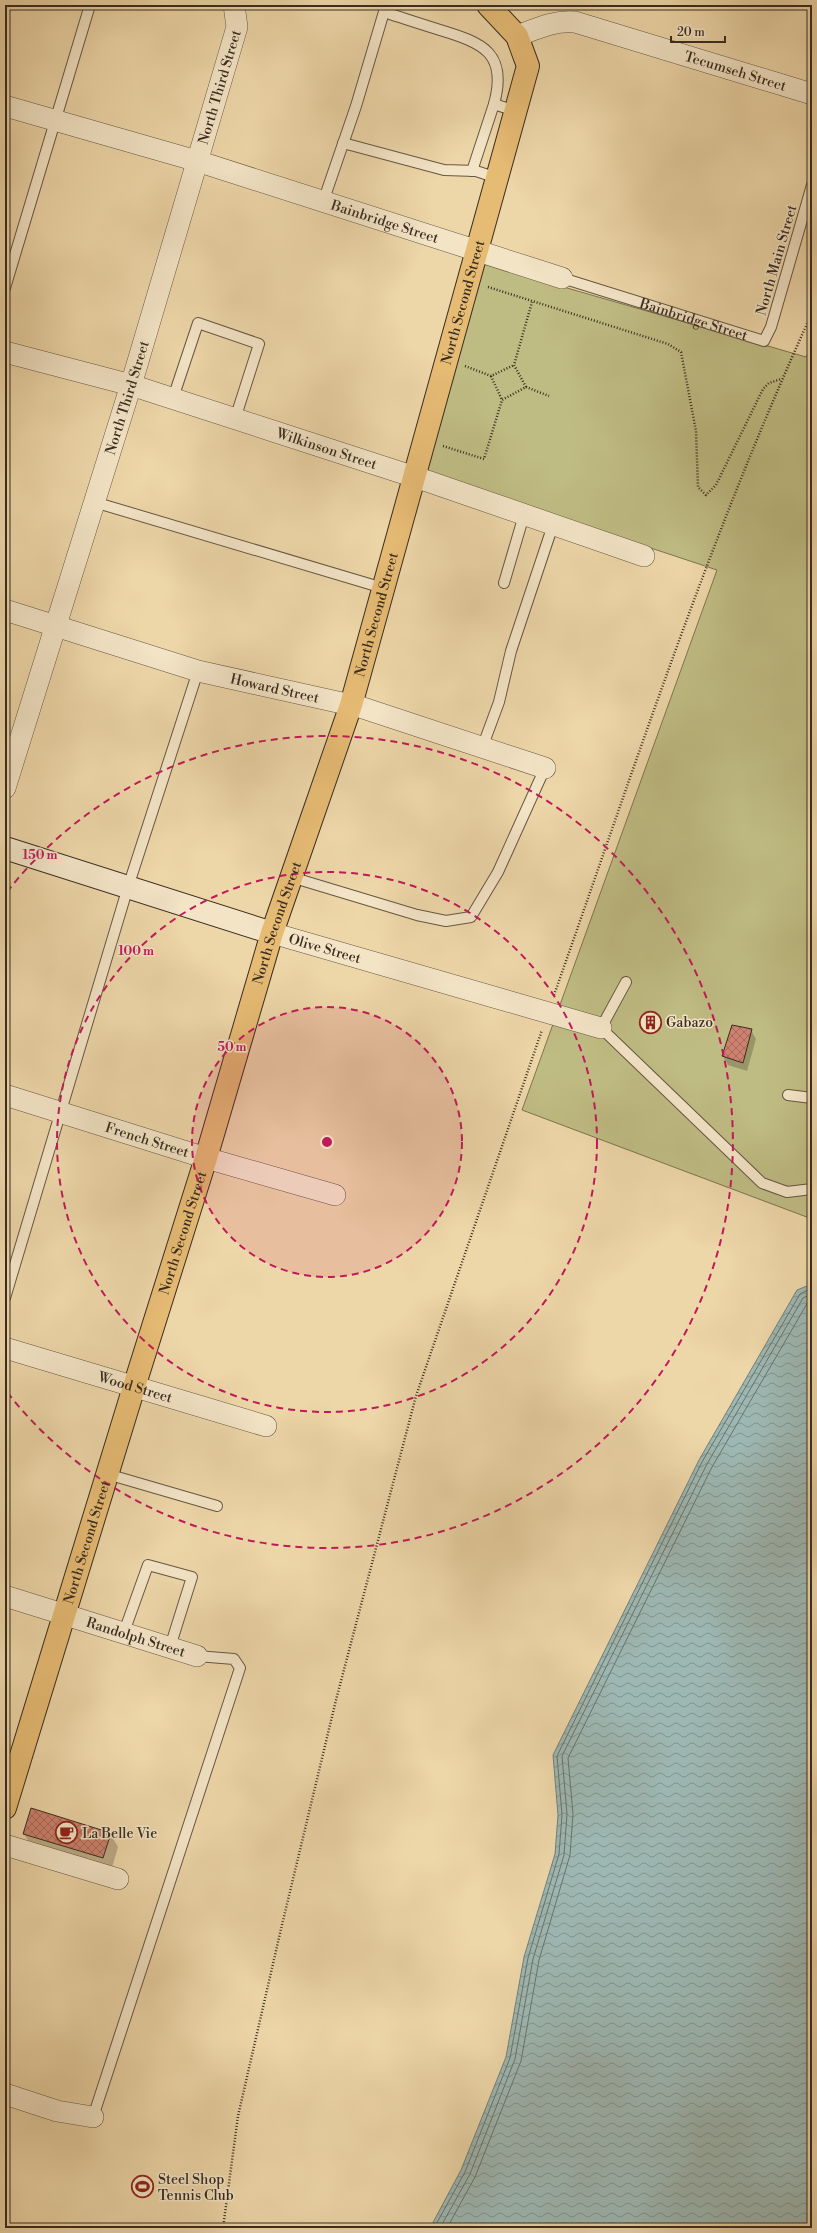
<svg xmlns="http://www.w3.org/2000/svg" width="817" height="2233" viewBox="0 0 817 2233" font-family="'Libre Bodoni',serif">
	<defs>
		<pattern id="water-waves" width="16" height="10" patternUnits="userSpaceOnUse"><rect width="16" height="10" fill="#9db7b2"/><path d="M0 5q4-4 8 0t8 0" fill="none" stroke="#819590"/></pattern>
		<pattern id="building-cross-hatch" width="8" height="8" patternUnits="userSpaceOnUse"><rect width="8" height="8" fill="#cd816e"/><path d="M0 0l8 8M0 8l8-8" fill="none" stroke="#a76a5a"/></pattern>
	</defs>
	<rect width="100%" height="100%" fill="#edd6a8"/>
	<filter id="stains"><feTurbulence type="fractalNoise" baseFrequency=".005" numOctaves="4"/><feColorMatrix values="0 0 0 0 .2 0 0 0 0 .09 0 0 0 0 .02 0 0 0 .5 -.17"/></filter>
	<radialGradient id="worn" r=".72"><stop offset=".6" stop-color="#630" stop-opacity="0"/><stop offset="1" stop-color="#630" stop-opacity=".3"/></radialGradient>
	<polygon fill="#bfbc83" stroke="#7c7452" points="484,264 806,357 812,345 812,1219 522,1110 717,570 422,472"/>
	<polygon fill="url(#water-waves)" stroke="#757f78" points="812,1284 812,2228 430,2228 461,2170 506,2057 524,1957 555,1854 558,1815 553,1755 699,1460 797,1290"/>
	<g fill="#0003">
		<polygon points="654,1016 658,1029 655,1033 649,1032 644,1022 646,1017"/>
		<polygon points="751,1030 756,1039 747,1071 728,1065 723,1056"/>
		<polygon points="110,1833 118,1847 111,1871 32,1847 24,1834"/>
	</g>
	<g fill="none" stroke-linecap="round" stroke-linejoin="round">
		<g stroke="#6b726a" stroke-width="1">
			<polyline points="434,2228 465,2172 510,2058 528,1958 559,1854 562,1815 557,1756 702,1462 800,1294 812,1288"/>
			<polyline points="440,2228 470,2174 515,2059 533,1959 564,1855 567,1814 562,1756 707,1464 803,1298 812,1294"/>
			<polyline points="447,2228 475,2177 521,2061 539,1960 570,1855 573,1814 568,1758 712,1467 808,1302 812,1300"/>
		</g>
	</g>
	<g fill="url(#building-cross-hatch)" stroke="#392c21">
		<circle cx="650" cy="1022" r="7"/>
		<polygon points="732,1025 752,1029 743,1063 722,1056"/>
		<polygon points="31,1808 111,1833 103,1858 23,1834"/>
	</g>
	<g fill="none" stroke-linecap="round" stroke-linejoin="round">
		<defs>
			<g id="lane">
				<path d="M384 12C402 18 421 24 440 30 483 43 508 53 494 104"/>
				<polyline points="343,143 444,170 476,171 497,178"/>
				<polyline points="472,171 494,104 515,111"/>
				<polyline points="323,202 356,106 386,5"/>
				<path id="s1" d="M562 278 764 341 771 327 812 185"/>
				<polyline points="5,288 90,5"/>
				<polyline points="173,398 198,323 259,344 235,419"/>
				<polyline points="94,502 383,588"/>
				<polyline points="504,583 524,515"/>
				<polyline points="482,748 499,702 511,651 553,525"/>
				<polyline points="291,877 417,915 446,921 471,917 498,872 545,768"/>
				<polyline points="626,982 601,1028 762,1183 787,1192 812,1189"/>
				<polyline points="788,1095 812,1098"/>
				<polyline points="5,1298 128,887 198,671"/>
				<polyline points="107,1474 217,1506"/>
				<polyline points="124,1632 148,1565 192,1577 170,1647"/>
				<polyline points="93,2117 240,1668 234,1659 197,1656"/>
			</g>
			<g id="street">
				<path id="s2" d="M517 36C536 29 554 20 575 22L812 94"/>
				<path id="s3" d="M5 106 197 161 562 278"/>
				<path id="s4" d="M5 352 131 385 430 482 644 556"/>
				<path id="s5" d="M5 610 198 671 360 707 545 768"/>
				<path id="s6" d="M5 788 131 385 237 27 234 5"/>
				<path id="s7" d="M272 933 601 1028"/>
				<path id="s8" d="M5 1095 206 1158 335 1195"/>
				<path id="s9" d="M5 1348 266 1426"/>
				<path id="s10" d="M5 1596 197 1656"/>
				<polyline points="5,1845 118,1879"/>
				<polyline points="5,2094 57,2111 93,2117"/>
			</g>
			<polyline id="secondary" points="5,848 272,933"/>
			<g id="primary">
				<path id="s11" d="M5 1808 134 1387 206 1158 272 933 351 705 528 66 517 36 488 5"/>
			</g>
		</defs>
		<use href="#lane" stroke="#665643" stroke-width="12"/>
		<use href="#street" stroke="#665643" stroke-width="22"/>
		<use href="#secondary" stroke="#392c21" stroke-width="24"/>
		<use href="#primary" stroke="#392c21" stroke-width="24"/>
		<g stroke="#392c21" stroke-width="2.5" stroke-dasharray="1 2" stroke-linecap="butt">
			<polyline points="488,287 668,344 681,352 696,431 698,487 706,495 716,485 763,389 769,383 781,379"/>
			<polyline points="465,366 491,376 514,365"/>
			<polyline points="491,376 502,400"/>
			<polyline points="526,387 549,396"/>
			<polyline points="443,446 484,459 502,400 526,387 514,365 532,302"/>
			<path d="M554 995C635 766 710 535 812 313"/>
			<polyline points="223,2228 238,2116 281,1929 336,1700 416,1396 542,1030"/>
		</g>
		<use href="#lane" stroke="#f3e4c6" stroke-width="10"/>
		<use href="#street" stroke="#f3e4c6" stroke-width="21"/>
		<use href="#secondary" stroke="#f3e4c6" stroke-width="22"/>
		<use href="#primary" stroke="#e6bb74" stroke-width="22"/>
	</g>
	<circle cx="327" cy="1142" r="135" fill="#c2185b" fill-opacity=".12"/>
	<g fill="none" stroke="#c2185b" stroke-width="2" stroke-dasharray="7 5">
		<circle cx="327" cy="1142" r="135"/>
		<circle cx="327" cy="1142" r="270"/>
		<path d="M7 892A406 406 0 1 1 7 1392"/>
	</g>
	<defs>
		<symbol id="building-ring" viewBox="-11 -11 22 22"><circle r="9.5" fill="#f3e4c6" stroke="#8f2418" stroke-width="1.5"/><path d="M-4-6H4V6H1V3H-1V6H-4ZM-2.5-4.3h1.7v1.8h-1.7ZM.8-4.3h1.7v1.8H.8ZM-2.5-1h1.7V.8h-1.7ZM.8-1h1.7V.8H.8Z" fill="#8f2418"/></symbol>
		<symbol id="cafe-ring" viewBox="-11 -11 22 22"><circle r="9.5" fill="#f3e4c6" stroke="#8f2418" stroke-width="1.5"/><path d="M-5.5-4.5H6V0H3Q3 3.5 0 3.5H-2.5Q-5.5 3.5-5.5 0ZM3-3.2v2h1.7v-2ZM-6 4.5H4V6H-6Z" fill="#8f2418"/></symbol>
		<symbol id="stadium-ring" viewBox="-11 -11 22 22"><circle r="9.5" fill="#f3e4c6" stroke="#8f2418" stroke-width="1.5"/><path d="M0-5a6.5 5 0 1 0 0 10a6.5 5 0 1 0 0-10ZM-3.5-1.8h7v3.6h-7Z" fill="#8f2418"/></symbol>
	</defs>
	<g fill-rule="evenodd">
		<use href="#building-ring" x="638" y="1010" width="25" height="25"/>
		<use href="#cafe-ring" x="54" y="1820" width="25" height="25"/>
		<use href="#stadium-ring" x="130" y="2174" width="25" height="25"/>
	</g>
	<g text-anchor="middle" stroke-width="3" stroke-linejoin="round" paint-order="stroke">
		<g font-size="14" fill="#392c21" stroke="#f3e4c6">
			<text dy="5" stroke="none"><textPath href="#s2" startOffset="228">Tecumseh Street</textPath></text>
			<text dy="5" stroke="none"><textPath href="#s6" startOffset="733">North Third Street</textPath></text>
			<text dy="5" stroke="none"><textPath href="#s3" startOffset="397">Bainbridge Street</textPath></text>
			<text transform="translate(776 260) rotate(-74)" y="5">North Main Street</text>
			<text dy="5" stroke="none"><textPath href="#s11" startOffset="1574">North Second Street</textPath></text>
			<text dy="5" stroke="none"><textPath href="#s1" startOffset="138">Bainbridge Street</textPath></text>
			<text dy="5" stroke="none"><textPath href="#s6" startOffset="409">North Third Street</textPath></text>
			<text dy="5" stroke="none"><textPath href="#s4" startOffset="336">Wilkinson Street</textPath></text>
			<text dy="5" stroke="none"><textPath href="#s11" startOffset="1250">North Second Street</textPath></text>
			<text dy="5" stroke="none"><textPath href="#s5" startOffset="281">Howard Street</textPath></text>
			<text dy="5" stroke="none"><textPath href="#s11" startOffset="926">North Second Street</textPath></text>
			<text dy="5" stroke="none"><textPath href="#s7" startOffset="55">Olive Street</textPath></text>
			<text dy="5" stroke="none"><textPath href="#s8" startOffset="149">French Street</textPath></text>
			<text dy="5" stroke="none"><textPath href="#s11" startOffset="602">North Second Street</textPath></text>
			<text dy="5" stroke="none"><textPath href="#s9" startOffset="136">Wood Street</textPath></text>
			<text dy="5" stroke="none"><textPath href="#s11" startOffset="278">North Second Street</textPath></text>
			<text dy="5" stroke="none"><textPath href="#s10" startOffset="137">Randolph Street</textPath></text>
		</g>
		<g font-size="14" fill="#392c21" stroke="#f3e4c6" text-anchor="start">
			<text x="666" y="1027">Gabazo</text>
			<text x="82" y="1838">La Belle Vie</text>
			<text x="158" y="2184">Steel Shop<tspan x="158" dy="16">Tennis Club</tspan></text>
		</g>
	</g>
	<circle cx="327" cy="1142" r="6" fill="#c2185b" stroke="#f3e4c6" stroke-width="2"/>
	<g font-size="12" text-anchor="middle" font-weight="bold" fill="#c2185b" stroke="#f3e4c6" stroke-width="3" stroke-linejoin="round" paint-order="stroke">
		<text x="40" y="859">150 m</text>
		<text x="136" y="955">100 m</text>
		<text x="232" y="1051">50 m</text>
	</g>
	<rect width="817" height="2233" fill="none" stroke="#edd6a8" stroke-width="20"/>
	<rect x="6" y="6" width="805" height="2221" fill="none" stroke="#392c21" stroke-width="2"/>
	<rect x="10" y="10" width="797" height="2213" fill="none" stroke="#392c21"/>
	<path d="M671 36v6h54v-6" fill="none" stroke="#392c21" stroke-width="2"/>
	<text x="677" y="36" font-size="12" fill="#392c21" stroke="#f3e4c6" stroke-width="3" paint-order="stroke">20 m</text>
	<rect width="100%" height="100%" filter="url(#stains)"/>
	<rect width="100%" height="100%" fill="url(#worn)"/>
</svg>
